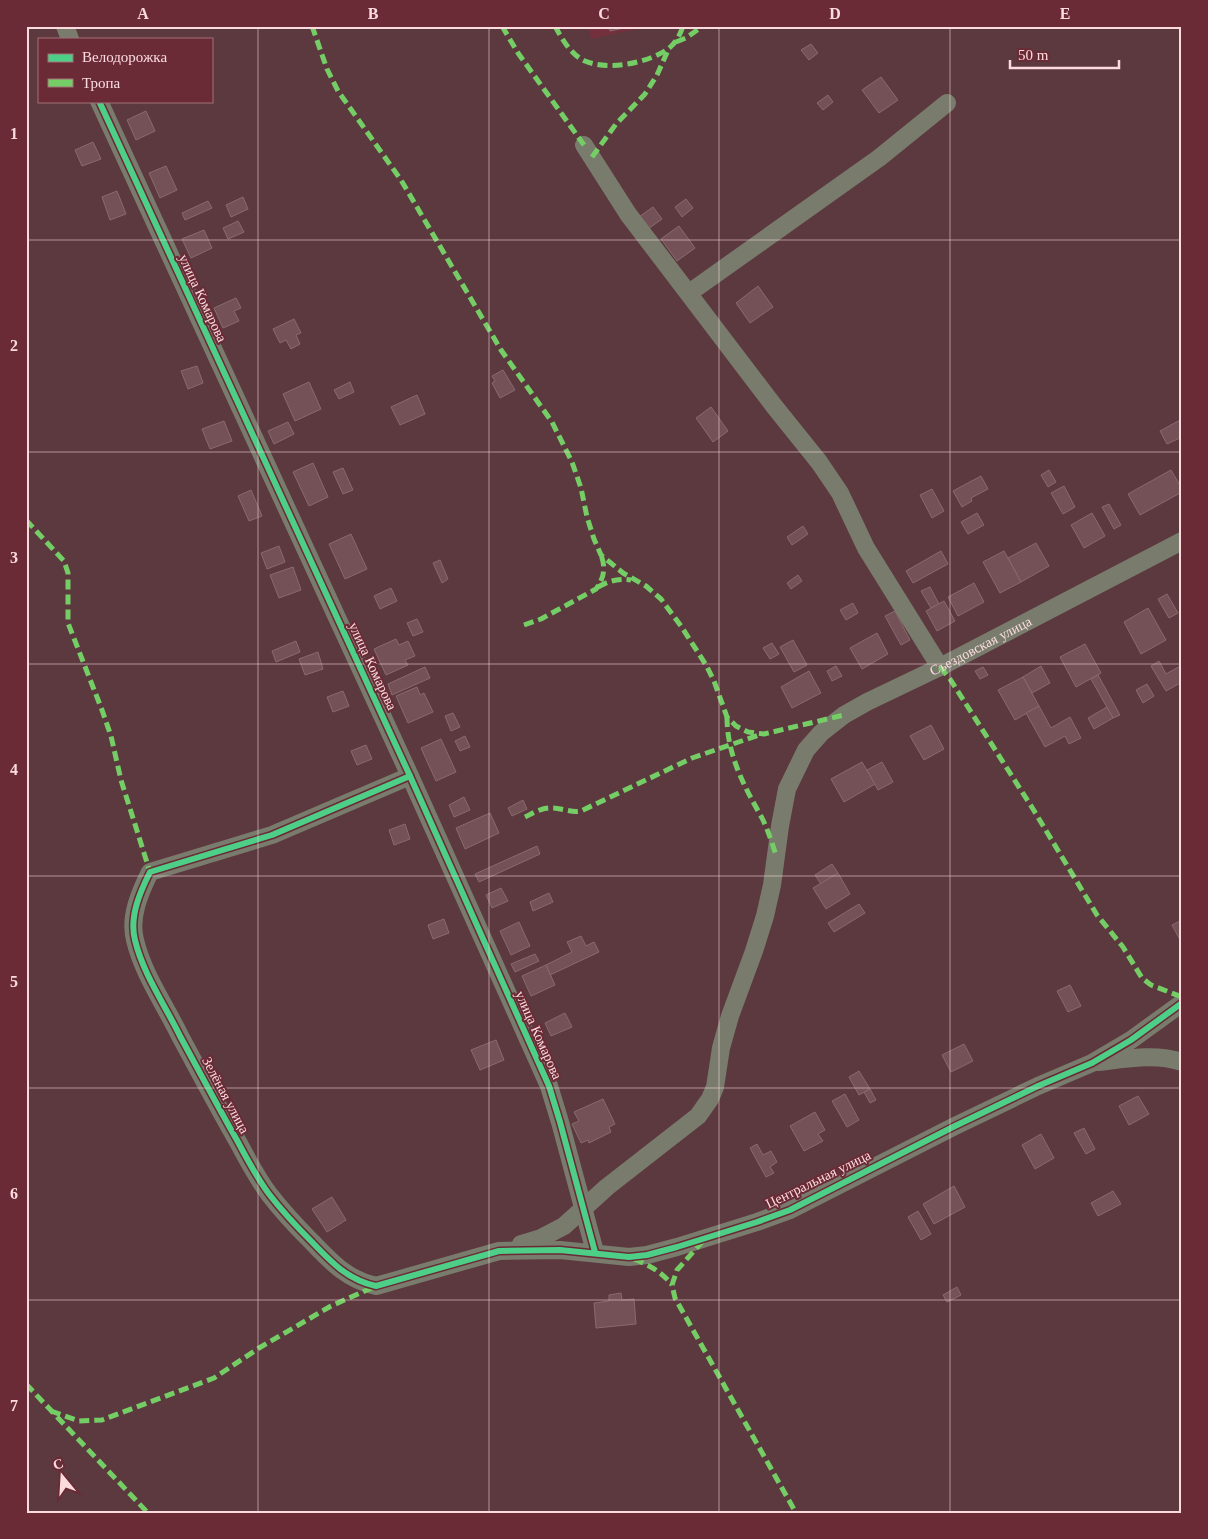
<svg xmlns="http://www.w3.org/2000/svg" width="1208" height="1539" viewBox="0 0 1208 1539" font-family="'Times New Roman',serif">
	<rect width="100%" height="100%" fill="#5c393f"/>
	<polygon fill="#74313d" points="588,26 650,26 591,39"/>
	<g fill="#735157" stroke="#886a6f">
		<polygon points="609,26 633,26 610,31"/>
		<polygon points="811,44 818,53 809,60 801,50"/>
		<polygon points="881,77 898,100 879,113 862,90"/>
		<polygon points="828,95 833,102 823,110 817,103"/>
		<polygon points="146,111 155,131 136,140 127,120"/>
		<polygon points="93,142 101,159 82,166 75,150"/>
		<polygon points="166,166 177,190 160,198 149,173"/>
		<polygon points="117,191 126,214 110,220 102,197"/>
		<polygon points="243,197 248,209 231,217 226,205"/>
		<polygon points="686,199 693,208 682,217 675,207"/>
		<polygon points="208,201 212,208 185,220 182,213"/>
		<polygon points="653,207 662,219 648,229 639,217"/>
		<polygon points="238,221 244,232 228,239 223,228"/>
		<polygon points="679,226 695,248 677,261 661,239"/>
		<polygon points="204,230 212,248 191,258 182,239"/>
		<polygon points="758,286 773,307 750,323 736,303"/>
		<polygon points="236,298 241,308 234,311 239,321 223,328 214,308"/>
		<polygon points="294,319 301,333 296,335 300,344 291,349 286,340 280,343 273,329"/>
		<polygon points="197,366 203,383 188,389 181,371"/>
		<polygon points="503,370 515,390 500,398 492,383 495,381 492,376"/>
		<polygon points="309,382 321,409 295,421 283,394"/>
		<polygon points="350,382 354,392 339,399 334,390"/>
		<polygon points="417,395 425,414 400,425 391,407"/>
		<polygon points="711,407 728,431 713,442 696,418"/>
		<polygon points="1182,419 1182,437 1167,444 1160,431"/>
		<polygon points="224,421 232,441 210,449 202,429"/>
		<polygon points="288,422 294,434 274,444 268,431"/>
		<polygon points="313,463 328,497 309,506 293,472"/>
		<polygon points="343,468 353,490 343,494 333,472"/>
		<polygon points="1049,470 1056,482 1048,487 1041,475"/>
		<polygon points="1171,470 1182,489 1182,492 1140,515 1128,494"/>
		<polygon points="981,476 988,489 971,498 972,501 962,507 953,491"/>
		<polygon points="1064,486 1075,507 1063,514 1051,493"/>
		<polygon points="932,489 944,511 932,518 920,495"/>
		<polygon points="251,490 262,516 249,521 238,496"/>
		<polygon points="1109,504 1121,525 1114,529 1102,507"/>
		<polygon points="977,513 984,525 968,534 961,522"/>
		<polygon points="1092,513 1105,536 1084,548 1071,525"/>
		<polygon points="803,526 808,534 792,545 787,537"/>
		<polygon points="351,534 367,569 345,579 329,544"/>
		<polygon points="1036,543 1049,566 1021,582 1008,558"/>
		<polygon points="279,546 285,562 267,569 261,553"/>
		<polygon points="941,551 948,564 913,583 906,571"/>
		<polygon points="1004,551 1021,582 1000,593 983,562"/>
		<polygon points="440,560 448,579 442,583 433,563"/>
		<polygon points="293,567 301,590 279,598 270,575"/>
		<polygon points="798,575 802,581 791,589 787,583"/>
		<polygon points="974,583 984,602 958,616 948,597"/>
		<polygon points="930,587 939,604 931,608 921,591"/>
		<polygon points="391,588 397,601 380,609 374,596"/>
		<polygon points="1167,594 1178,613 1169,618 1158,599"/>
		<polygon points="944,601 955,621 937,631 926,611"/>
		<polygon points="853,603 858,613 846,620 840,610"/>
		<polygon points="1148,608 1166,640 1141,654 1124,622"/>
		<polygon points="895,611 910,640 901,645 885,616"/>
		<polygon points="417,619 423,632 413,636 407,623"/>
		<polygon points="877,633 888,654 862,669 850,648"/>
		<polygon points="396,639 399,645 408,641 415,656 405,660 408,665 386,675 374,649"/>
		<polygon points="793,640 807,665 794,672 780,647"/>
		<polygon points="296,641 300,652 276,662 272,651"/>
		<polygon points="772,643 779,654 770,659 763,648"/>
		<polygon points="1085,644 1101,673 1076,687 1060,657"/>
		<polygon points="318,652 323,669 305,675 299,659"/>
		<polygon points="1159,661 1166,674 1182,665 1182,682 1166,691 1151,666"/>
		<polygon points="836,666 842,676 832,681 827,671"/>
		<polygon points="1041,666 1050,683 1032,693 1023,677"/>
		<polygon points="425,667 430,678 392,695 388,684"/>
		<polygon points="983,667 988,675 980,679 975,671"/>
		<polygon points="809,671 821,693 792,708 781,687"/>
		<polygon points="1098,675 1120,715 1113,718 1091,679"/>
		<polygon points="1023,677 1039,706 1015,720 998,690"/>
		<polygon points="1147,684 1154,696 1143,703 1136,690"/>
		<polygon points="417,687 420,695 424,693 433,712 408,723 396,696"/>
		<polygon points="343,691 349,706 333,712 327,697"/>
		<polygon points="1039,706 1051,728 1070,717 1081,738 1069,744 1065,736 1045,747 1026,713"/>
		<polygon points="1107,707 1113,718 1094,729 1088,718"/>
		<polygon points="453,713 460,727 451,731 445,716"/>
		<polygon points="931,725 944,749 924,760 910,736"/>
		<polygon points="465,736 470,747 460,751 455,741"/>
		<polygon points="441,739 456,772 436,781 421,748"/>
		<polygon points="366,745 372,759 357,765 351,751"/>
		<polygon points="862,762 875,784 844,802 831,779"/>
		<polygon points="882,762 893,782 878,790 867,770"/>
		<polygon points="464,797 470,810 454,817 449,805"/>
		<polygon points="523,800 527,809 512,816 508,808"/>
		<polygon points="490,813 499,833 465,849 456,828"/>
		<polygon points="405,824 410,839 394,845 389,830"/>
		<polygon points="537,846 540,854 479,882 475,874"/>
		<polygon points="832,864 838,873 821,884 815,875"/>
		<polygon points="838,873 850,894 826,909 813,888"/>
		<polygon points="501,888 508,901 492,908 486,895"/>
		<polygon points="549,893 553,902 533,911 530,902"/>
		<polygon points="859,904 865,913 834,932 828,923"/>
		<polygon points="444,919 449,933 433,939 428,925"/>
		<polygon points="1182,920 1182,936 1179,938 1172,925"/>
		<polygon points="519,922 530,946 511,955 500,931"/>
		<polygon points="581,936 586,946 594,942 599,952 550,975 546,965 572,952 567,942"/>
		<polygon points="535,954 539,961 515,972 511,964"/>
		<polygon points="546,965 555,985 531,996 522,976"/>
		<polygon points="1070,985 1081,1006 1068,1012 1057,991"/>
		<polygon points="565,1013 572,1027 551,1036 545,1023"/>
		<polygon points="496,1040 504,1060 480,1070 471,1050"/>
		<polygon points="964,1044 973,1061 951,1072 942,1055"/>
		<polygon points="859,1071 870,1089 859,1095 849,1077"/>
		<polygon points="870,1089 876,1100 870,1103 864,1092"/>
		<polygon points="845,1094 859,1120 847,1127 832,1101"/>
		<polygon points="1138,1096 1149,1114 1129,1125 1119,1106"/>
		<polygon points="603,1099 615,1124 609,1127 611,1132 589,1143 588,1140 581,1143 572,1124 579,1121 574,1112"/>
		<polygon points="815,1112 825,1130 818,1134 823,1141 804,1151 790,1126"/>
		<polygon points="1084,1128 1095,1149 1086,1154 1074,1133"/>
		<polygon points="1041,1134 1054,1158 1035,1169 1022,1145"/>
		<polygon points="757,1144 763,1155 771,1151 777,1162 770,1167 774,1173 766,1177 750,1148"/>
		<polygon points="954,1186 965,1207 934,1224 923,1204"/>
		<polygon points="1113,1191 1121,1204 1098,1216 1091,1203"/>
		<polygon points="332,1197 346,1220 327,1232 312,1209"/>
		<polygon points="918,1211 931,1234 921,1240 908,1217"/>
		<polygon points="957,1287 961,1295 947,1302 943,1295"/>
		<polygon points="621,1293 622,1300 634,1299 636,1324 596,1328 594,1303 609,1301 609,1295"/>
	</g>
	<g fill="none" stroke-linecap="round" stroke-linejoin="round">
		<g stroke="#797c6d" stroke-width="18">
			<polyline points="65,26 70,39"/>
			<polyline points="99,101 410,776 549,1086 560,1122 595,1252"/>
			<polyline points="584,145 628,214 774,406 819,462 840,493 866,548 940,667"/>
			<polyline points="689,293 879,158 947,103"/>
			<path d="M410 776 272 835 150 872C140 892 129 917 135 940 143 974 165 1005 180 1036 199 1071 218 1107 238 1142 247 1159 257 1178 269 1194 282 1211 297 1227 312 1242 331 1262 348 1280 376 1286L499 1251 560 1250 629 1257 647 1255 677 1247 757 1222 790 1210 955 1126 1038 1086 1092 1063 1131 1040 1182 1003"/>
			<path d="M1098 1062C1125 1059 1155 1053 1182 1062"/>
			<path id="s1" d="M521 1244 541 1238 564 1226 607 1187 698 1116 710 1099 715 1087 721 1048 730 1016 754 951 765 916 772 885 780 826 787 789 806 750 821 733 844 715 867 702 940 667 1182 541"/>
		</g>
		<g stroke="#74ce65" stroke-width="5" stroke-dasharray="10 5" stroke-linecap="butt">
			<polyline points="26,26 29,26"/>
			<polyline points="312,26 327,69 338,91 401,180 501,350 552,422 572,462 581,488 587,517 594,539 601,555 623,573 646,586 661,599 681,626 706,665 714,681 727,717 736,726 748,732 764,734 844,715"/>
			<polyline points="502,26 518,53 584,145"/>
			<path d="M555 26C562 39 571 55 585 61 608 71 648 63 668 49 676 43 680 35 683 26"/>
			<polyline points="676,42 686,38 703,26"/>
			<polyline points="592,157 616,124 645,94 657,75 669,48"/>
			<polyline points="26,520 64,561 68,573 68,623 102,710 111,736 121,780 150,872"/>
			<path d="M598 587C608 581 619 578 631 580"/>
			<path d="M524 625 541 619 596 589C604 578 606 568 601 555"/>
			<polyline points="940,667 950,679 1033,809 1097,915 1123,947 1142,978 1151,985 1182,997"/>
			<path d="M727 717C727 755 744 786 762 818 768 830 772 843 776 855"/>
			<path d="M525 817C533 813 543 807 552 808 562 808 571 813 581 811L692 758 759 735"/>
			<polyline points="703,1241 677,1270 672,1285 675,1298 796,1513"/>
			<path d="M634 1259C649 1265 662 1272 672 1285"/>
			<polyline points="26,1384 148,1513"/>
			<polyline points="51,1411 79,1421 102,1420 214,1378 259,1348 331,1306 376,1286"/>
		</g>
		<defs>
			<g id="cycleway">
				<polyline points="99,101 410,776 549,1086 560,1122 595,1252"/>
				<path d="M410 776 272 835 150 872C140 892 129 917 135 940 143 974 165 1005 180 1036 199 1071 218 1107 238 1142 247 1159 257 1178 269 1194 282 1211 297 1227 312 1242 331 1262 348 1280 376 1286L499 1251 560 1250 629 1257 647 1255 677 1247 757 1222 790 1210 955 1126 1038 1086 1092 1063 1131 1040 1182 1003"/>
			</g>
		</defs>
		<use href="#cycleway" stroke="#6a2b36" stroke-width="9"/>
		<use href="#cycleway" stroke="#4dcf88" stroke-width="6"/>
	</g>
	<path fill="none" stroke="#fbdbde" stroke-width="1" stroke-opacity="0.55" d="M258 26V1513M489 26V1513M719 26V1513M950 26V1513M26 240H1182M26 452H1182M26 664H1182M26 876H1182M26 1088H1182M26 1300H1182"/>
	<g text-anchor="middle" stroke-width="4" stroke-linejoin="round" paint-order="stroke">
		<g font-size="14" fill="#fbdbde" stroke="#6a2b36">
			<text transform="translate(203 298) rotate(65)" y="5">улица Комарова</text>
			<text dy="5" stroke="none"><textPath href="#s1" startOffset="810">Съездовская улица</textPath></text>
			<text transform="translate(373 666) rotate(65)" y="5">улица Комарова</text>
			<text transform="translate(539 1035) rotate(66)" y="5">улица Комарова</text>
			<text transform="translate(226 1095) rotate(62)" y="5">Зелёная улица</text>
			<text transform="translate(818 1179) rotate(-26)" y="5">Центральная улица</text>
		</g>
	</g>
	<rect width="1208" height="1539" fill="none" stroke="#6a2b36" stroke-width="55"/>
	<rect x="38" y="38" width="175" height="65" fill="#6a2b36" stroke="#a47179"/>
	<rect x="48" y="54" width="25" height="8" fill="#4dcf88" stroke="#a47179"/>
	<text x="82" y="62" font-size="15" fill="#fbdbde">Велодорожка</text>
	<rect x="48" y="79" width="25" height="8" fill="#74ce65" stroke="#a47179"/>
	<text x="82" y="88" font-size="15" fill="#fbdbde">Тропа</text>
	<g transform="translate(62 1476) rotate(342)" stroke="#6a2b36" stroke-width="4" paint-order="stroke">
	<path d="M0-4L9 19L0 12L-9 19Z" fill="#fbdbde"/>
	<text y="-8" font-size="14" font-weight="bold" text-anchor="middle" fill="#fbdbde">С</text>
	</g>
	<path d="M1010 60v8h109v-8" fill="none" stroke="#fbdbde" stroke-width="2.5"/>
	<text x="1018" y="60" font-size="15" fill="#fbdbde" stroke="#6a2b36" stroke-width="4" paint-order="stroke">50 m</text>
	<rect x="28" y="28" width="1152" height="1484" fill="none" stroke="#fbdbde" stroke-width="2"/>
	<g font-size="16" text-anchor="middle" font-weight="bold" fill="#fbdbde">
		<text x="143" y="19">A</text>
		<text x="373" y="19">B</text>
		<text x="604" y="19">C</text>
		<text x="835" y="19">D</text>
		<text x="1065" y="19">E</text>
		<text x="14" y="139">1</text>
		<text x="14" y="351">2</text>
		<text x="14" y="563">3</text>
		<text x="14" y="775">4</text>
		<text x="14" y="987">5</text>
		<text x="14" y="1199">6</text>
		<text x="14" y="1411">7</text>
	</g>
</svg>
